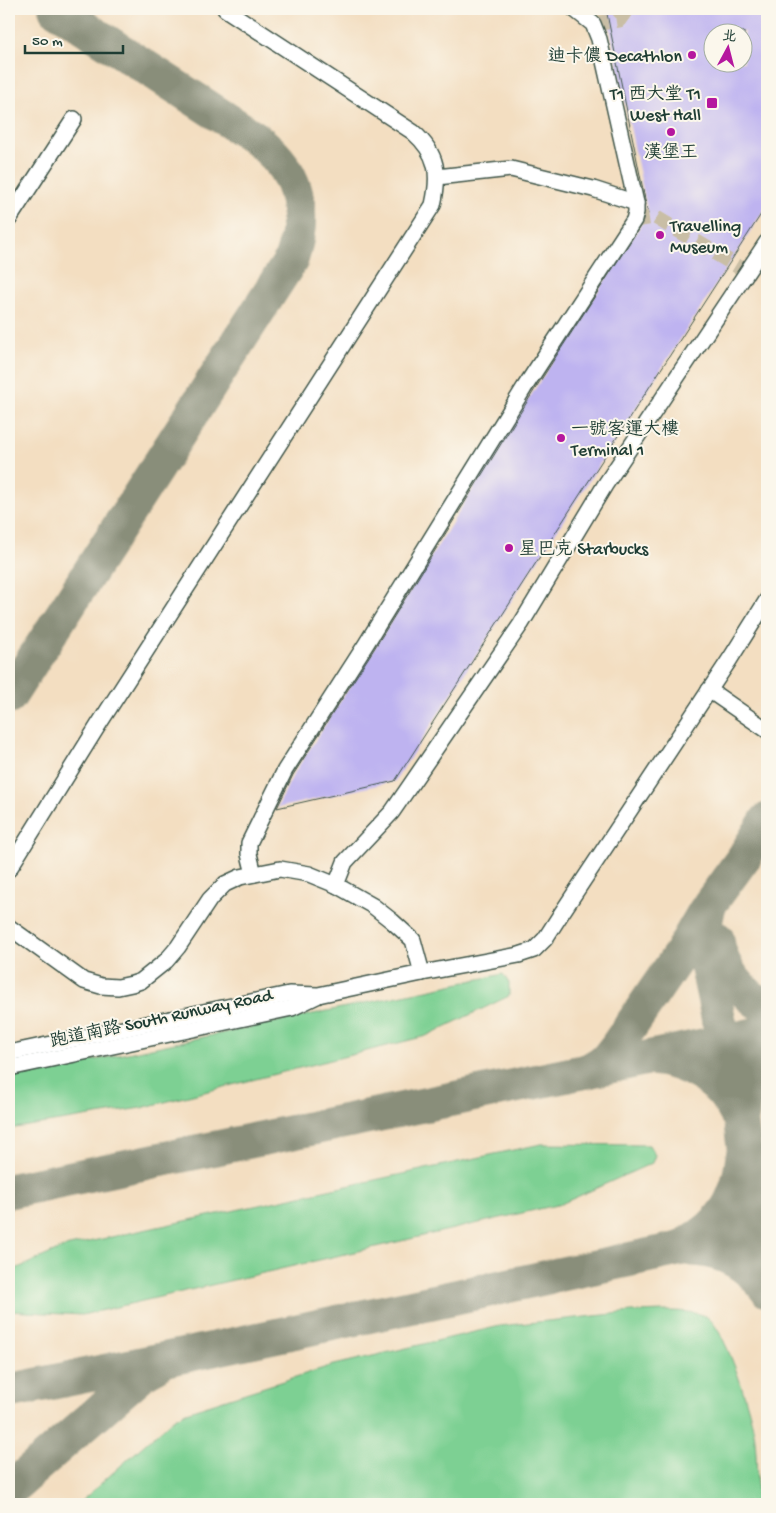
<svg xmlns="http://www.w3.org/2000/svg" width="776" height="1513" viewBox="0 0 776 1513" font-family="'Gochi Hand','LXGW WenKai TC',sans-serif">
	<rect width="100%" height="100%" fill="#fbf7ec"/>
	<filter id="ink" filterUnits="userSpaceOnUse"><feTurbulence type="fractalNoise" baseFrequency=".02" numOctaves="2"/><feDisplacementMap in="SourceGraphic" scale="10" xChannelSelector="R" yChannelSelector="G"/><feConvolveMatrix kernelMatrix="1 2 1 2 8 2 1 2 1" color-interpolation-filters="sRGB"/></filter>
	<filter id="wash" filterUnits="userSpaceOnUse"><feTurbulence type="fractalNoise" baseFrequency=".0096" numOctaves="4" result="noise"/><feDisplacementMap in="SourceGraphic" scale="20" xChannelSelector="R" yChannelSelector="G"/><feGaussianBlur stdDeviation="1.12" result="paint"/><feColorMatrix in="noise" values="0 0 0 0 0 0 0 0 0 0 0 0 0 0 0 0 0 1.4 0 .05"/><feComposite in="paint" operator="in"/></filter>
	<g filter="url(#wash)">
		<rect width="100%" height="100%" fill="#f3dec1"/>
		<g fill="#7dd093" stroke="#4e8664">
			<polygon points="503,974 509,983 509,996 426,1036 141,1108 9,1129 9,1078"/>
			<polygon points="541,1144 649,1145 655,1155 652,1163 561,1204 82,1315 9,1311 9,1272 65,1247"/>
			<path d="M632 1312C654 1312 685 1308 705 1316 725 1324 753 1417 755 1439 757 1460 757 1483 756 1504H78L173 1419 186 1412 330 1366 500 1326Z"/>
		</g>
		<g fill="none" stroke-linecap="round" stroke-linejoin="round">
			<g stroke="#898e7a" stroke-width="35">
				<path d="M9 697 291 260C304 222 302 184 273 154 268 148 261 143 255 138L56 9"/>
				<polyline points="767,820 744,857 709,905 705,924 706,960 741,1124 744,1147 767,1252"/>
				<path d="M717 939C720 969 742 993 767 1008"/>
				<path d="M651 1058C686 1061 721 1080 736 1113"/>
				<polyline points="588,1071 606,1060 617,1046 680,954 705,911"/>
				<path d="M742 1115C743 1091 752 1069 767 1050"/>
				<polyline points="9,1191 587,1071 767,1032"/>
				<path d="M687 1244C725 1223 738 1198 743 1156"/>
				<path d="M692 1249C723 1250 749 1265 767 1290"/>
				<polyline points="9,1391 181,1356 767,1230"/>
				<polyline points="9,1490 143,1373 157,1365"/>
			</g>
		</g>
		<g id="blocks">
			<path fill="#beb3f0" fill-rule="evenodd" d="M606 9H767V205L395 781 277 808 293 775 374 649 535 389 648 214ZM714 32H744V62H714Z"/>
		</g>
	</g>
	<g filter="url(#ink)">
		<use href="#blocks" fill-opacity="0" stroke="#3f5549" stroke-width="1"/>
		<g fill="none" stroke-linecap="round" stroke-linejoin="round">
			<g stroke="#c9bea5" stroke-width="15" stroke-dasharray="15 8" stroke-linecap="butt">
				<polyline points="593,24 619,20 627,9"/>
				<polyline points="634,220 655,217 747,272"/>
			</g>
			<defs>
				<g id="minor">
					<polyline points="437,177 511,169 593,189 636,203"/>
					<polyline points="9,219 74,119"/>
					<polyline points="709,690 767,730"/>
					<path d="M9 869 99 724 433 205C440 174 438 154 413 132L225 9"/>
					<polyline points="254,874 249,854 249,843 285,770 366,644 524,388 634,220 636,212 636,203 599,39 593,24 574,9"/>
					<polyline points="336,885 345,862 392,812 521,624 605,485 767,242"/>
					<polyline points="9,927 84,981 101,986 118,987 132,984 141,981 166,961 178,947 210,899 225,884 240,877 280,869 309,874 336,885 373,906 392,921 413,940 422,973"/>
					<polyline points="9,1053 289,994 318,995 422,973 519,955 534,950 545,939 561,914 730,659 767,600"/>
					<polyline points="9,1068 292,1008 317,996"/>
				</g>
			</defs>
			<use href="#minor" stroke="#3f5549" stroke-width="18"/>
			<use href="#minor" stroke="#fff" stroke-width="15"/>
		</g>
	</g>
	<g fill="#b5179e" stroke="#fbf7ec" stroke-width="2">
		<circle cx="692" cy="55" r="5"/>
		<rect x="706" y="97" width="12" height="12" rx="2.5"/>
		<circle cx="671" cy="132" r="5"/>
		<circle cx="660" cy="235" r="5"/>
		<circle cx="561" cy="438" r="5"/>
		<circle cx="509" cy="548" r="5"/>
	</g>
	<g text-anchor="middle" stroke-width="4" stroke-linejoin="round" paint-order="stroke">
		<g font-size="18" fill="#1f3d34" stroke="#fbf7ec" text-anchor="start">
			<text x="682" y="61" text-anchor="end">迪卡儂 Decathlon</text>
			<text x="701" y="99" text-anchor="end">T1 西大堂 T1<tspan x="701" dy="21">West Hall</tspan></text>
			<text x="671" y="157" text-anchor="middle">漢堡王</text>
			<text x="670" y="231">Travelling<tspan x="670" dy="21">Museum</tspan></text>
			<text x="571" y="434">一號客運大樓<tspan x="571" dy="21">Terminal 1</tspan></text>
			<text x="519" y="554">星巴克 Starbucks</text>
		</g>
		<g font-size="18" fill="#1f3d34" stroke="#fbf7ec">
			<text transform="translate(161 1017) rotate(-12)" y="6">跑道南路 South Runway Road</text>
		</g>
	</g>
	<rect width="776" height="1513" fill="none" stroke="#fbf7ec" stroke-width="30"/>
	<g transform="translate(728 48) rotate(7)"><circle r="24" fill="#fbf7ec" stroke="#a3ada2"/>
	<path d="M0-4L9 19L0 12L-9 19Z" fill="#b5179e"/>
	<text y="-8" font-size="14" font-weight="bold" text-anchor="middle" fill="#1f3d34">北</text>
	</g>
	<path d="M25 45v8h98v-8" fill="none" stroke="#1f3d34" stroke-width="2.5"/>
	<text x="32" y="45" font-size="15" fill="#1f3d34" stroke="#fbf7ec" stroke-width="4" paint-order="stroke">50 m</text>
</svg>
